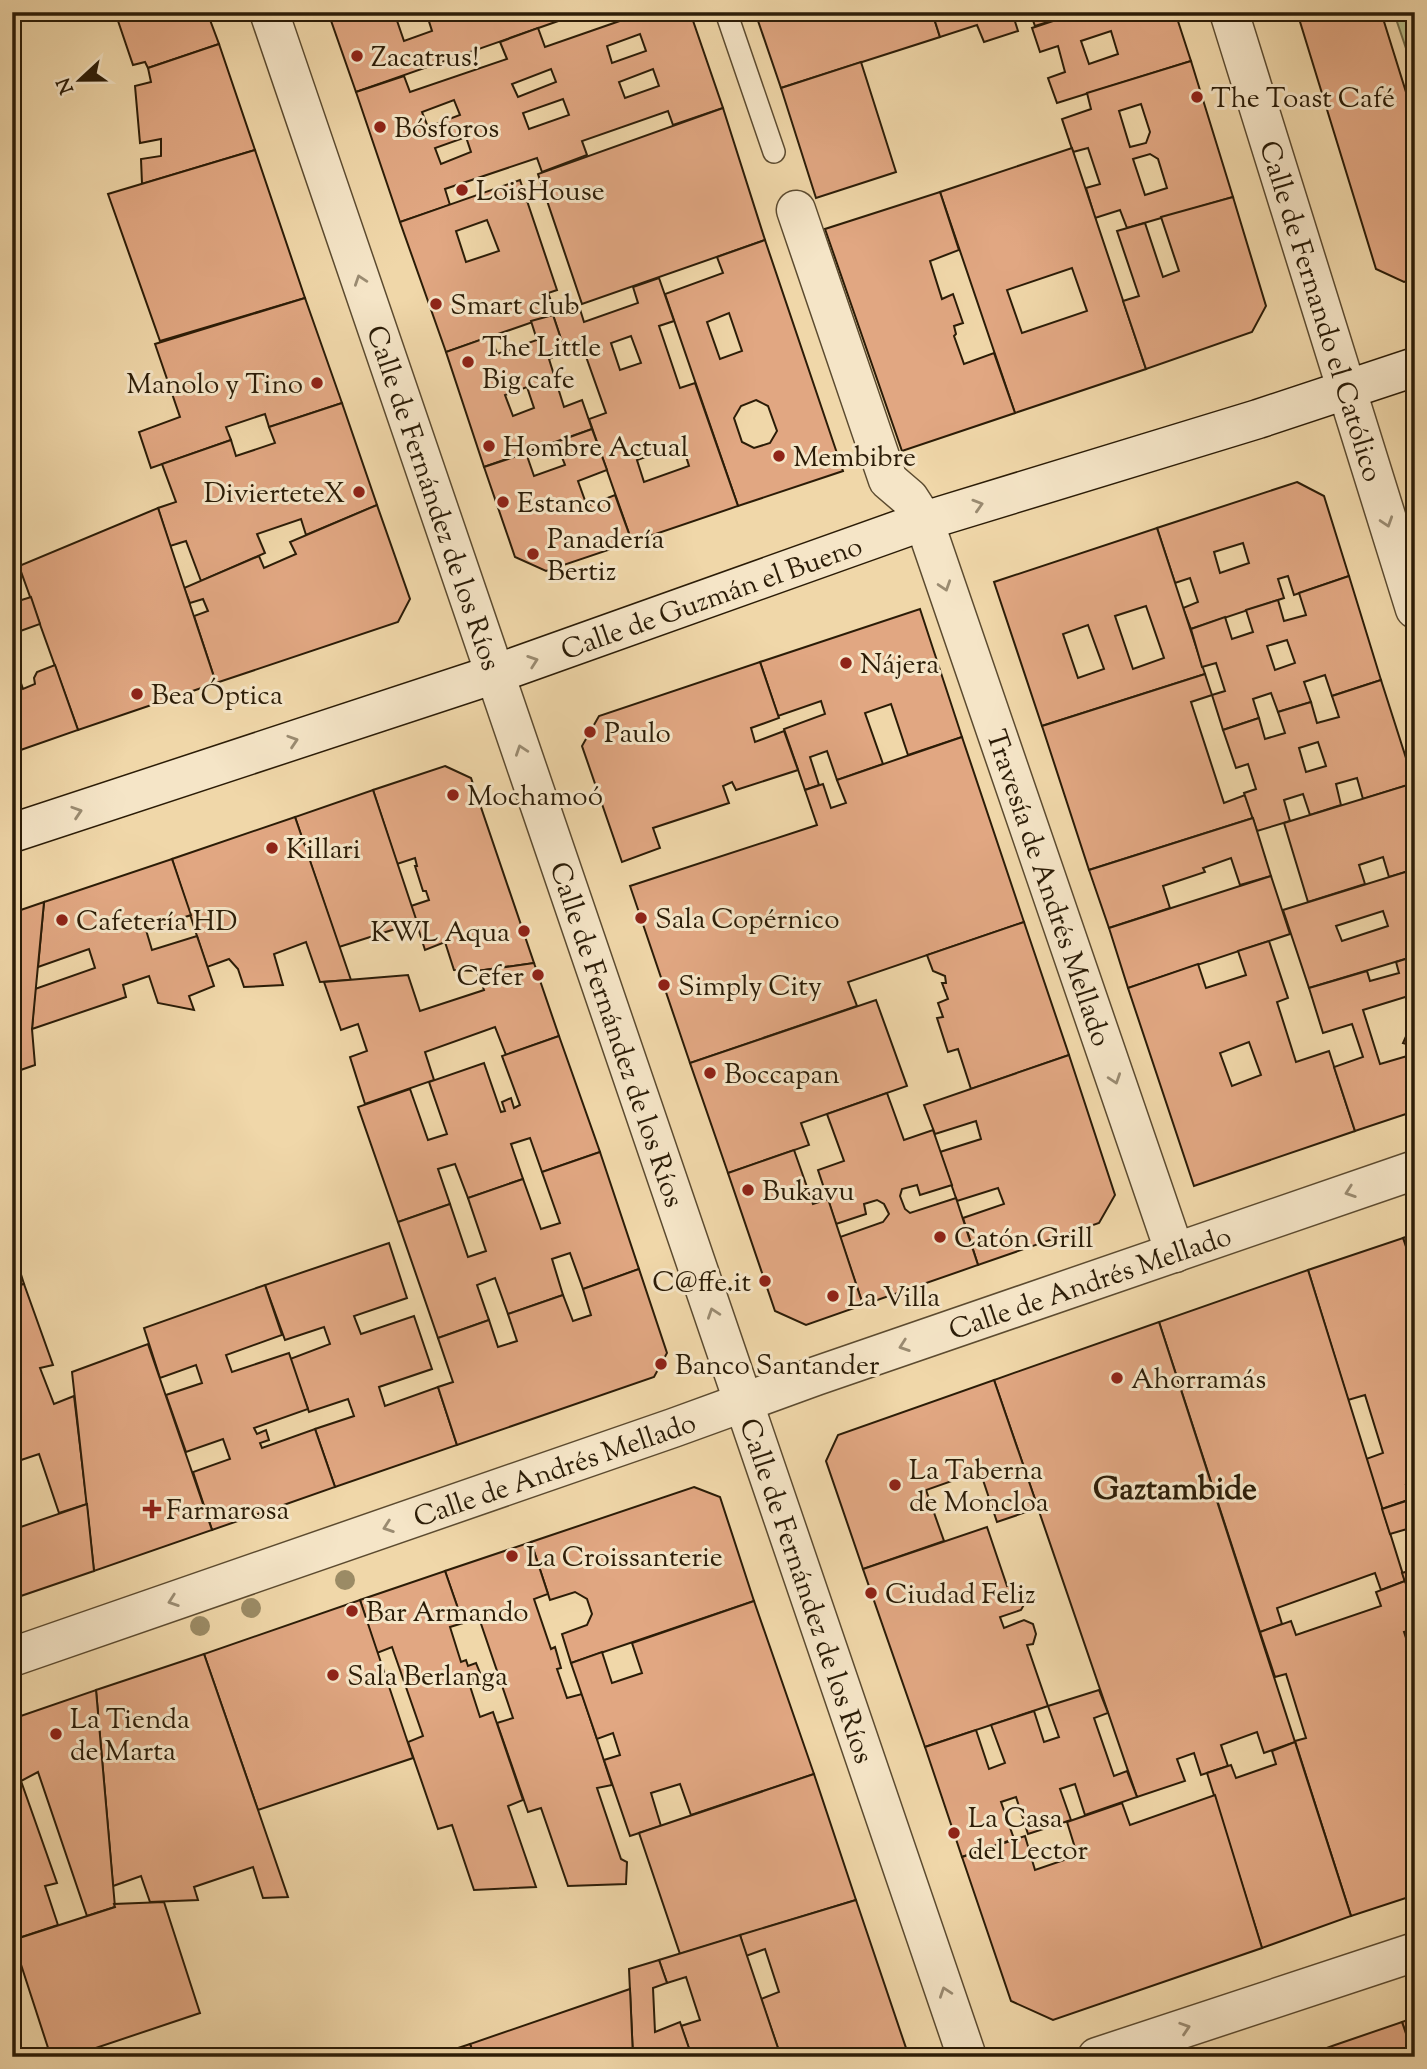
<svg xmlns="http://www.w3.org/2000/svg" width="1427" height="2069" viewBox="0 0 1427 2069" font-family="'Sorts Mill Goudy',serif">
	<rect width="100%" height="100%" fill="#f0d7a9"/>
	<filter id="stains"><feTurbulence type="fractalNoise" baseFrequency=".00286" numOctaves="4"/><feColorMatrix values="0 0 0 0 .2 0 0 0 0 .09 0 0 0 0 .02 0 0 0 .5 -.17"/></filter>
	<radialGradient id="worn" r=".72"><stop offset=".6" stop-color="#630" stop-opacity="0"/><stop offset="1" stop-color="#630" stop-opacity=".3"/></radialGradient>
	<polygon fill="#b8be89" stroke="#726d48" stroke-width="2" points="1397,12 1415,12 1415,75 1394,13"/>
	<g fill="#e1a782" stroke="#2b1c07" stroke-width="2" fill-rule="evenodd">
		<polygon points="115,12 207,12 219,44 148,68 145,62 133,65"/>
		<polygon points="328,12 394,12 404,41 432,31 426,12 584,12 356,92"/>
		<path d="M633 12H690L723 108 673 125 668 111 582 141 587 155 542 172 537 158 445 189 450 205 400 222 356 92 404 76 410 92 507 59 500 42 538 28 545 47 634 16ZM640 34 646 51 612 63 607 46ZM551 69 556 82 518 97 512 84ZM653 69 659 86 625 98 619 82ZM563 99 569 115 529 129 523 113ZM454 100 460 115 428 127 422 112ZM466 137 471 152 441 164 435 148Z"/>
		<polygon points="755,12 932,12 940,37 781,88"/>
		<polygon points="932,12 1012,12 1018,31 984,42 977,25 940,37"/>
		<polygon points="1030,12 1080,12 1035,26"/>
		<path d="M1080 12H1175L1191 61 1057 103 1048 78 1065 72 1058 46 1040 52 1032 28ZM1111 31 1118 54 1089 64 1081 41Z"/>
		<polygon points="1297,12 1381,12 1415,121 1415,278 1404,282 1376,269"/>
		<polygon points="219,44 255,150 142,184 141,159 161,156 161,139 140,143 135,86 151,82 148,68"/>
		<path d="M1191 61 1233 197 1127 228 1120 210 1095 218 1086 188 1100 184 1088 148 1073 152 1062 119 1091 109 1087 93ZM1141 104 1150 132 1146 143 1130 147 1119 111ZM1150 154 1158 159 1167 188 1145 195 1133 159Z"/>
		<polygon points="861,62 896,172 816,198 781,88"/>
		<polygon points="723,108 765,240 582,304 538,174"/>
		<path d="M1072 148 1146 369 1015 413 940 192ZM1072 268 1087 311 1022 333 1007 290Z"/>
		<polygon points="255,150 305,298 160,341 108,194"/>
		<path d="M520 180 557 290 548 293 556 314 446 352 400 222ZM487 220 499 251 466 262 456 231Z"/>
		<polygon points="940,192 959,250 930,261 942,299 953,294 963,323 954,326 956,334 954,336 964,364 994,353 1015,413 902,451 825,229"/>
		<polygon points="1233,197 1266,306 1252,332 1146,369 1123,301 1139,296 1117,231 1145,223 1163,277 1179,271 1161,217"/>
		<path d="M765 240 843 471 738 506 665 294 723 273 717 257ZM729 313 742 351 720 359 707 322ZM756 400 768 406 777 431 770 443 754 448 742 442 734 418 741 406Z"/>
		<path d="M659 278 674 321 659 326 680 388 695 383 738 506 632 542 589 419 606 413 584 351 567 357 553 315 579 306 584 322 638 303 633 287ZM631 336 641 363 620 370 611 343ZM682 444 689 466 644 482 637 460Z"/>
		<polygon points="305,298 342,403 269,427 265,414 226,427 231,440 151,468 139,432 180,417 155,344"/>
		<path d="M553 315 565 351 549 359 564 407 582 400 592 429 484 467 446 352 491 336 497 354 537 340 531 321ZM527 387 534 408 513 416 505 395Z"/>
		<polygon points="342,403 377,505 306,535 301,519 257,534 265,553 201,581 186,541 170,546 158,508 176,502 162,464 231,440 236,456 275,443 269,427"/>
		<polygon points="592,429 607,470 578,481 587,506 615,495 632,542 546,571 515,557 484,467 526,453 534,476 565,465 556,442"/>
		<path d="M1297 482 1324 496 1349 576 1294 595 1288 576 1278 579 1284 598 1191 629 1183 608 1198 602 1190 578 1175 583 1157 528ZM1243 543 1249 563 1220 573 1214 552Z"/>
		<polygon points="377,505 410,599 398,622 216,683 194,616 208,611 203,599 190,603 184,588 259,556 264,568 296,554 290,542"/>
		<polygon points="158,508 216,683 78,730 19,566"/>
		<path d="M1157 528 1205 674 1042 726 994 582ZM1146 606 1164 658 1133 669 1115 616ZM1088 625 1104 669 1078 678 1063 634Z"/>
		<path d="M1349 576 1381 680 1332 696 1325 675 1304 682 1311 702 1278 712 1271 693 1253 699 1259 718 1223 730 1212 695 1225 691 1216 663 1202 667 1191 629 1225 617 1232 639 1253 632 1246 610 1278 600 1284 621 1306 615 1299 593ZM1287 640 1295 663 1275 670 1267 646Z"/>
		<polygon points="31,597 40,624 12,634 12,603"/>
		<polygon points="920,609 962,737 908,755 891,704 865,713 883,764 837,780 827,751 810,757 819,785 805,790 784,729 825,714 821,701 778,716 760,662"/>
		<polygon points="12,657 23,689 35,684 34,678 37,672 55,665 78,730 12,753"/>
		<polygon points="760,662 779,718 751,728 755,742 784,731 798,770 736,790 732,782 723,786 729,803 653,828 660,848 622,862 582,746 599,716"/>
		<polygon points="1205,674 1212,695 1191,702 1224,803 1245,795 1253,818 1089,870 1042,726"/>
		<path d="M1381 680 1414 783 1363 799 1357 778 1336 784 1341 805 1310 815 1303 794 1284 800 1290 821 1257 831 1244 793 1256 789 1248 764 1236 768 1223 730 1259 718 1265 739 1285 733 1278 712 1311 702 1317 723 1339 717 1332 696ZM1318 742 1326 766 1306 772 1299 748Z"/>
		<polygon points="962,737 1024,922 848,982 857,1006 690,1063 630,886 817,825 805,790 823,784 831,808 846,803 837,780"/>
		<polygon points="445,766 471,778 534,963 477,971 454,970 445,942 425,950 411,906 429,900 426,891 423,891 415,866 417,866 415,858 397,864 373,790"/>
		<polygon points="1414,783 1415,869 1389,877 1383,857 1359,865 1365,884 1308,902 1284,823"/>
		<polygon points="373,790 417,922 339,947 295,817"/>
		<polygon points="295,817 351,980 320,982 306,942 274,954 283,985 244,987 238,969 229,959 207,967 172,859"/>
		<polygon points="1253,818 1271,876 1240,885 1231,858 1203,868 1205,872 1163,886 1170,908 1109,928 1089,870"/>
		<polygon points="172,859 191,915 146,930 152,950 197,936 214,986 189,996 194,1010 158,1003 149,976 123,985 126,997 32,1029 35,989 95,968 89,949 38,967 44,902"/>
		<path d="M1415 869V956L1309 988 1283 910ZM1383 911 1388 926 1342 941 1336 926Z"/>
		<polygon points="1271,876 1290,934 1128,988 1109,928"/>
		<polygon points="44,902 32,1029 35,1065 12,1073 12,913"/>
		<polygon points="1024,922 1069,1055 971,1089 958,1049 948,1052 937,1018 943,1017 938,1003 948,999 942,983 946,983 945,976 933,971 927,955"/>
		<path d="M1269 941 1288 998 1277 1002 1296 1062 1329 1051 1355 1131 1194 1186 1128 988 1198 964 1206 988 1246 975 1238 951ZM1249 1042 1261 1075 1232 1086 1220 1053Z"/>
		<polygon points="1415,956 1415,994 1363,1010 1380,1064 1414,1054 1408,1049 1410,1045 1403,1043 1412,1023 1415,1024 1415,1111 1355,1131 1334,1067 1363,1057 1352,1024 1323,1033 1309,988 1367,971 1370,981 1399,973 1396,962"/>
		<polygon points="534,963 559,1036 506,1055 495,1027 425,1052 434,1080 365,1104 350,1057 367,1051 358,1024 341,1030 324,982 408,975 420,1011 484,990 477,971"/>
		<polygon points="876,1000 907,1086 801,1123 809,1145 728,1173 690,1063"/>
		<polygon points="559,1036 600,1152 542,1172 530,1138 511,1144 523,1179 468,1198 455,1164 438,1169 450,1204 398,1222 358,1107 410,1089 428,1140 447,1134 429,1082 484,1063 501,1112 505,1111 502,1102 511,1098 514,1108 520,1105 502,1056"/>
		<polygon points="1069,1055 1115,1195 1099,1223 978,1265 963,1218 1004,1204 998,1188 957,1201 940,1152 981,1139 976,1121 935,1134 924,1105"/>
		<polygon points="887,1093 904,1140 933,1130 952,1185 920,1195 917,1185 902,1189 900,1196 905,1209 910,1213 956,1198 978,1265 863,1305 840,1237 883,1222 889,1214 884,1204 877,1200 864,1204 866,1214 836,1224 818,1170 844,1161 827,1114"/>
		<polygon points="794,1150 813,1204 828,1199 863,1305 806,1325 775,1311 728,1173"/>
		<polygon points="600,1152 639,1269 583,1289 570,1253 552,1259 563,1295 508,1314 495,1278 477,1285 489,1320 438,1338 398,1222 450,1204 468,1257 486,1251 468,1198 523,1179 541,1229 560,1223 542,1172"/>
		<polygon points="1415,1234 1415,1273 1403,1238"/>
		<polygon points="1403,1238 1415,1273 1415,1482 1406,1485 1411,1499 1382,1509 1366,1459 1383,1453 1365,1395 1348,1400 1308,1270"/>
		<polygon points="389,1243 407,1298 354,1316 361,1334 414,1316 432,1369 379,1387 385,1406 438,1387 457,1445 335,1487 315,1429 354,1416 348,1399 309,1412 290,1359 330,1344 324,1327 285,1340 265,1285"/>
		<polygon points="12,1246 24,1284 12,1287"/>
		<polygon points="639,1269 667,1353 654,1377 457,1445 438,1387 453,1382 438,1338 489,1320 498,1347 517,1341 508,1314 563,1295 573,1321 591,1315 583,1289"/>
		<polygon points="1308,1270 1405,1581 1381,1590 1375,1573 1277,1608 1282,1624 1260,1632 1159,1322"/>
		<polygon points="24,1284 53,1365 40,1368 54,1404 74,1396 87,1504 59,1513 39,1454 12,1463 12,1287"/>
		<polygon points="265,1285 282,1335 226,1355 232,1372 289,1353 308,1409 254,1428 257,1434 266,1430 269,1440 260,1443 262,1448 315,1429 335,1487 212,1530 193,1472 230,1459 223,1439 186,1452 166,1395 202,1383 196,1365 160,1378 144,1328"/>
		<polygon points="1159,1322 1295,1742 1264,1753 1257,1732 1221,1745 1228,1766 1201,1775 1194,1753 1177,1759 1185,1781 1137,1797 994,1380"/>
		<polygon points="148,1344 212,1530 94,1571 72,1372"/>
		<polygon points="994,1380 1038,1508 997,1522 980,1471 926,1490 944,1541 863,1569 826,1461 838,1435"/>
		<polygon points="694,1487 720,1497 754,1601 571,1663 562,1634 587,1625 592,1614 587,1599 575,1592 550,1600 531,1542"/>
		<polygon points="1415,1498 1415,1553 1407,1529 1390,1534 1382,1509"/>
		<polygon points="87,1504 94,1571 12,1599 12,1530"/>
		<polygon points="987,1527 1007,1586 1013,1584 1022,1589 1026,1601 1021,1610 1000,1617 1004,1628 1024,1620 1033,1624 1036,1634 1033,1644 1027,1645 1048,1706 925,1747 863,1569"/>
		<polygon points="531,1542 548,1594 534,1599 551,1649 555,1647 561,1668 557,1669 567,1698 582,1694 612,1785 597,1788 621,1859 627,1862 626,1884 568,1886 541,1808 528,1812 497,1723 513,1718 479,1618 463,1623 445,1571"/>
		<polygon points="1415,1569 1415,1601 1412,1603 1402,1573"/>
		<polygon points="445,1571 463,1623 450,1627 461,1662 466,1660 468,1666 476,1663 480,1673 472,1676 473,1682 469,1683 480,1717 493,1712 523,1800 508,1806 536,1887 474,1890 452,1825 438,1829 408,1742 423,1736 392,1647 377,1653 360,1600"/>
		<polygon points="1405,1581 1415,1613 1415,1629 1404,1632 1415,1665 1415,1895 1351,1916 1295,1741 1306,1738 1286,1674 1275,1677 1260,1632 1291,1621 1296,1635 1381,1606 1376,1592"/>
		<polygon points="360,1600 413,1758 258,1810 204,1654"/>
		<polygon points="754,1601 814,1774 691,1815 680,1784 651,1793 661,1826 630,1836 604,1760 620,1755 613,1733 597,1739 571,1663 602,1652 612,1683 642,1673 632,1643"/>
		<polygon points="204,1654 258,1810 288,1897 263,1898 253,1867 194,1887 198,1900 150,1902 141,1876 113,1886 96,1690"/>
		<polygon points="96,1690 115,1907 87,1916 38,1772 21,1781 57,1883 45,1886 58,1925 13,1940 12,1719"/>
		<polygon points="1099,1690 1108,1713 1094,1718 1114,1776 1127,1771 1137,1797 1085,1815 1075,1784 1060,1789 1071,1820 1028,1834 1016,1797 1001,1802 1014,1839 962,1857 925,1747 976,1730 989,1769 1005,1763 991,1725 1034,1711 1044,1742 1059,1737 1048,1706"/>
		<polygon points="1295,1742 1351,1916 1262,1948 1207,1773 1231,1765 1236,1778 1276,1764 1272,1751"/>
		<polygon points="814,1774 856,1900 680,1954 639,1833"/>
		<polygon points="1215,1795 1262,1948 1053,2020 1011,2001 962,1857 1025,1836 1035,1870 1073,1857 1076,1851 1067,1822 1122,1803 1130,1825"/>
		<polygon points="856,1900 906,2048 901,2057 781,2057 761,1999 779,1992 765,1949 746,1956 740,1935"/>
		<polygon points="164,1902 200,2013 69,2057 51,2057 13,1940 115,1907 114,1904"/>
		<polygon points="740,1935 781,2057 692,2057 681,2026 700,2020 686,1977 667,1983 659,1960"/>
		<polygon points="659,1960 667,1983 653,1988 655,2032 680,2022 692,2057 633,2057 629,1969"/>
		<polygon points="630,1989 633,2057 475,2057 470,2044"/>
		<polygon points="1415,2017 1415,2057 1414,2057 1402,2022"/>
		<polygon points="1402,2022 1414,2057 1302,2057 1335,2045"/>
		<polygon points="470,2044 475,2057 431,2057"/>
	</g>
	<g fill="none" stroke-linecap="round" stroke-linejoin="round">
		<defs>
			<polyline id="lane" points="726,12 774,152"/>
			<g id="street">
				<path id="s1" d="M269 12 967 2057"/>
				<path id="s2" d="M1229 12 1415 609"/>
				<path id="s3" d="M796 210 888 480 909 498 924 521 1175 1253"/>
				<path id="s4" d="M12 1657 673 1428 816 1376 1415 1170"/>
				<polyline points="1097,2057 1415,1952"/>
			</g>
			<g id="secondary">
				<path id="s5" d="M12 833 495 674 924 521 1258 419 1415 367"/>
			</g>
		</defs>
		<use href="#lane" stroke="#5c4b30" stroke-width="24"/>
		<use href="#street" stroke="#5c4b30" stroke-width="41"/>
		<use href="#secondary" stroke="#2b1c07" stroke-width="41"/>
		<use href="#lane" stroke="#f5e5c7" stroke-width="21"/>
		<use href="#street" stroke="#f5e5c7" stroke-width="38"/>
		<use href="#secondary" stroke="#f5e5c7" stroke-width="38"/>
	</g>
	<g fill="#9b8b65">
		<circle cx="345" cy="1580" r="10"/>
		<circle cx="251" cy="1608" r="10"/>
		<circle cx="200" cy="1626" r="10"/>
	</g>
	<defs><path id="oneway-chevron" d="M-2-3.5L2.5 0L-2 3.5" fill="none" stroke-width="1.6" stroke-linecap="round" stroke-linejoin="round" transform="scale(1.75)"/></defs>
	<g stroke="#9a8b71">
		<use href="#oneway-chevron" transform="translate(360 280) rotate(-109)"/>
		<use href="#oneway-chevron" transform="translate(978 505) rotate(-17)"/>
		<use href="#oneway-chevron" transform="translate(1387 522) rotate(72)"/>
		<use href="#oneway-chevron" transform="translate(945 586) rotate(72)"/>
		<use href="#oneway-chevron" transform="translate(533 661) rotate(-19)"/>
		<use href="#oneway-chevron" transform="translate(293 741) rotate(-18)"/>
		<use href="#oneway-chevron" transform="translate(521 750) rotate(-109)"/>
		<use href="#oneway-chevron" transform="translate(77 812) rotate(-18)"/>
		<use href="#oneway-chevron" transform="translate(1115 1079) rotate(71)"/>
		<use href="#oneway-chevron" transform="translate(1350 1192) rotate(161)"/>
		<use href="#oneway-chevron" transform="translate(713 1313) rotate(-109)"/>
		<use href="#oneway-chevron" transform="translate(904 1346) rotate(161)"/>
		<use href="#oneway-chevron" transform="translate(388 1527) rotate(161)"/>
		<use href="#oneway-chevron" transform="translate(173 1601) rotate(161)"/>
		<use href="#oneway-chevron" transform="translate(945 1992) rotate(-109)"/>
		<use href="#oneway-chevron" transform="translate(1185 2028) rotate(-18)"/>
	</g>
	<g fill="#8f2418" stroke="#f5e5c7" stroke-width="2.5">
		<circle cx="357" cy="56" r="7"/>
		<circle cx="1197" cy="97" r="7"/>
		<circle cx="380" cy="127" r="7"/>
		<circle cx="462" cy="190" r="7"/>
		<circle cx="436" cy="304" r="7"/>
		<circle cx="468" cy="362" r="7"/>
		<circle cx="317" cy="383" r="7"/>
		<circle cx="489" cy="446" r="7"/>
		<circle cx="779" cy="456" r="7"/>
		<circle cx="359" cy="492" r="7"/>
		<circle cx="503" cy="502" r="7"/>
		<circle cx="533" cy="554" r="7"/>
		<circle cx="846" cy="663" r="7"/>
		<circle cx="137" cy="694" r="7"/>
		<circle cx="590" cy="732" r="7"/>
		<circle cx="453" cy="795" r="7"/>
		<circle cx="272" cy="848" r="7"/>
		<circle cx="641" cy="918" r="7"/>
		<circle cx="62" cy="920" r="7"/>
		<circle cx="524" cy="931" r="7"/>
		<circle cx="538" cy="975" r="7"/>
		<circle cx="664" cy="985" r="7"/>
		<circle cx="710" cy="1073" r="7"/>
		<circle cx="748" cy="1190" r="7"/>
		<circle cx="940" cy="1237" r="7"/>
		<circle cx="765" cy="1281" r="7"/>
		<circle cx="833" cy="1296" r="7"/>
		<circle cx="661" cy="1364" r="7"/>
		<circle cx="1117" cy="1378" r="7"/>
		<circle cx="895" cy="1485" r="7"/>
		<path d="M148.5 1498.5h7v7h7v7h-7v7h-7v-7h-7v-7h7z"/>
		<circle cx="512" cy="1556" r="7"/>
		<circle cx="871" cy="1593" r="7"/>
		<circle cx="352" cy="1611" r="7"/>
		<circle cx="333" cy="1675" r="7"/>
		<circle cx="56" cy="1734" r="7"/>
		<circle cx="954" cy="1833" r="7"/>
	</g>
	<g text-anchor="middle" stroke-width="6" stroke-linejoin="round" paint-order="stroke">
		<g font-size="28" fill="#2b1c07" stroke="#f5e5c7" text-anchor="start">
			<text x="371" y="66">Zacatrus!</text>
			<text x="1211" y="107">The Toast Café</text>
			<text x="394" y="137">Bósforos</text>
			<text x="476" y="200">LoisHouse</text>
			<text x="450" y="314">Smart club</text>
			<text x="482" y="356">The Little<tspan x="482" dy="32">Big cafe</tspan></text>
			<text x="303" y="393" text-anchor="end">Manolo y Tino</text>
			<text x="503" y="456">Hombre Actual</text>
			<text x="793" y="466">Membibre</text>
			<text x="345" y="502" text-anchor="end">DivierteteX</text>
			<text x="517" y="512">Estanco</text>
			<text x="547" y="548">Panadería<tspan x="547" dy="32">Bertiz</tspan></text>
			<text x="860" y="673">Nájera</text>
			<text x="151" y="704">Bea Óptica</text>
			<text x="604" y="742">Paulo</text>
			<text x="467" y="805">Mochamoó</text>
			<text x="286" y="858">Killari</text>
			<text x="655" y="928">Sala Copérnico</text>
			<text x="76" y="930">Cafetería HD</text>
			<text x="510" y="941" text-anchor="end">KWL Aqua</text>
			<text x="524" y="985" text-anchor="end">Cefer</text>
			<text x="678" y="995">Simply City</text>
			<text x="724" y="1083">Boccapan</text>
			<text x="762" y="1200">Bukavu</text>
			<text x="954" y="1247">Catón Grill</text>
			<text x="751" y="1291" text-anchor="end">C@ffe.it</text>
			<text x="847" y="1306">La Villa</text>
			<text x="675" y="1374">Banco Santander</text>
			<text x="1131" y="1388">Ahorramás</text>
			<text x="909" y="1479">La Taberna<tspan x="909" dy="32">de Moncloa</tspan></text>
			<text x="166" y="1519">Farmarosa</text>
			<text x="526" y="1566">La Croissanterie</text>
			<text x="885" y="1603">Ciudad Feliz</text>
			<text x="366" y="1621">Bar Armando</text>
			<text x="347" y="1685">Sala Berlanga</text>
			<text x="70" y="1728">La Tienda<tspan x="70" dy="32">de Marta</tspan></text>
			<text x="968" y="1827">La Casa<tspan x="968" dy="32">del Lector</tspan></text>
		</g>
		<g font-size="28" fill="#2b1c07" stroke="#f5e5c7">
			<text dy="10" stroke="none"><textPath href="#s2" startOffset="313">Calle de Fernando el Católico</textPath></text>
			<text dy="10" stroke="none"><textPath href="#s1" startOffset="513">Calle de Fernández de los Ríos</textPath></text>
			<text dy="10" stroke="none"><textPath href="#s5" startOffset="738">Calle de Guzmán el Bueno</textPath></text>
			<text dy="10" stroke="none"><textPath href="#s3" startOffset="728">Travesía de Andrés Mellado</textPath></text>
			<text dy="10" stroke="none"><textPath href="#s1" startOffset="1080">Calle de Fernández de los Ríos</textPath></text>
			<text dy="10" stroke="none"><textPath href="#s4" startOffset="1141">Calle de Andrés Mellado</textPath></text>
			<text dy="10" stroke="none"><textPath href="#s4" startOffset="574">Calle de Andrés Mellado</textPath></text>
			<text dy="10" stroke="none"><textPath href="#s1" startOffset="1668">Calle de Fernández de los Ríos</textPath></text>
		</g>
		<g font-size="32" font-weight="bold" fill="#2b1c07" stroke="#f5e5c7">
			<text x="1175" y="1499">Gaztambide</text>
		</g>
	</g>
	<rect width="1427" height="2069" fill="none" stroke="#f0d7a9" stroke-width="42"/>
	<rect x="14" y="14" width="1399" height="2041" fill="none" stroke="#2b1c07" stroke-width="3.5"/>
	<rect x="21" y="21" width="1385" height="2027" fill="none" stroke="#2b1c07" stroke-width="2"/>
	<g transform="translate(80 80) rotate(248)" stroke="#f5e5c7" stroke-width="5" paint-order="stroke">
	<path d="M0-5L12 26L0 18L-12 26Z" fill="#2b1c07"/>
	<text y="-10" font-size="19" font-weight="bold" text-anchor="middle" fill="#2b1c07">N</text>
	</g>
	<rect width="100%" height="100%" filter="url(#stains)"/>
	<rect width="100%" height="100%" fill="url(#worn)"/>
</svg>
